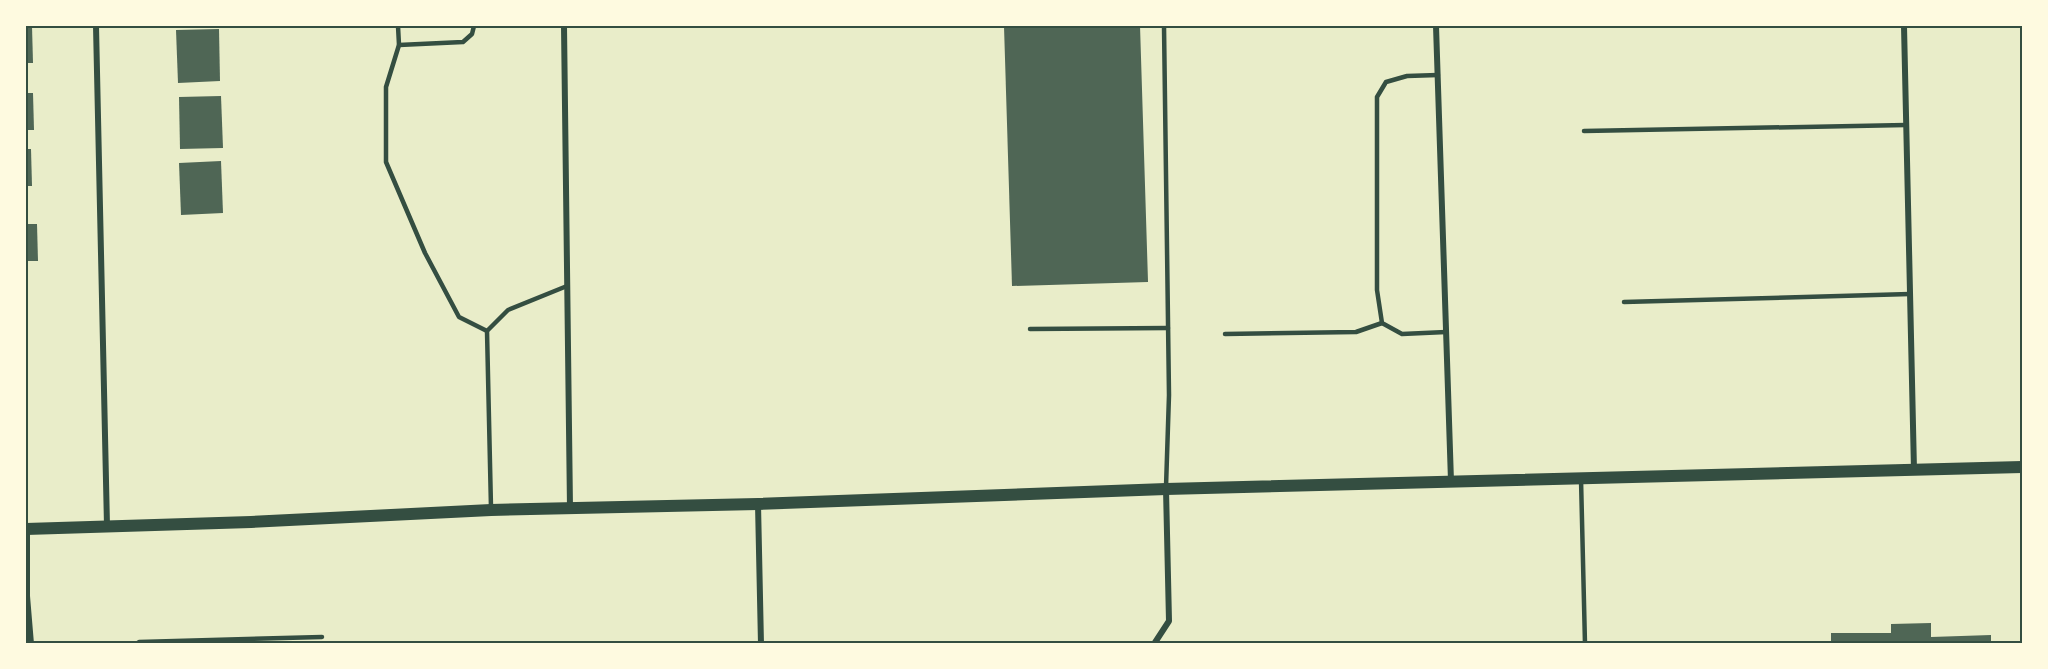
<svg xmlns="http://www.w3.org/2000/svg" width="2048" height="669" viewBox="0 0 2048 669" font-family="'Open Sans',sans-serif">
	<rect width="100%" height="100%" fill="#e9edc9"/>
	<g fill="#4f6655">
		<polygon points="26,26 32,26 33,63 26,63"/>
		<polygon points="1004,26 1140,26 1148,282 1012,286"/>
		<polygon points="219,29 220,81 178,83 176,30"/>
		<polygon points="26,93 33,93 34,130 26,130"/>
		<polygon points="221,96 223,148 180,149 179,97"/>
		<polygon points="26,149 31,149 32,186 26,186"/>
		<polygon points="221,161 223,213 181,215 179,163"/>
		<polygon points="26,224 37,224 38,261 26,261"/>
		<polygon points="1931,623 1931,637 1991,635 1991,644 1831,644 1831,633 1891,633 1891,624"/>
	</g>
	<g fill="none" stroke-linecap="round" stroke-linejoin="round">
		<g stroke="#344e41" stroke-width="4.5">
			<polyline points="398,26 399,45 386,87 386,162 425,253 459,317 487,331"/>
			<polyline points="1164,26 1169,395 1166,487"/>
			<polyline points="399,45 463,42 472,34 474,26"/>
			<polyline points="1438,75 1407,76 1386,82 1377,97 1377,290 1382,323 1402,334 1446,332"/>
			<polyline points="1584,131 1906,125"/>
			<polyline points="1624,302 1910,294"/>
			<polyline points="1030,329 1168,328"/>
			<polyline points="1225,334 1356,332 1382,323"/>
			<polyline points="1581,479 1585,644"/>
			<polyline points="491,508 487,331 508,310 567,286"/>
			<polyline points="136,644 139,642 322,637"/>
		</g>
		<g stroke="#344e41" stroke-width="6">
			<polyline points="96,26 107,526"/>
			<polyline points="564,26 570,508"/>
			<polyline points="1436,26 1451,481"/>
			<polyline points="1904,26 1914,470"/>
			<polyline points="758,504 761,644"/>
			<polyline points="27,529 27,596 31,644"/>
			<polyline points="1154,644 1169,621 1166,489"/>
		</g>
		<polyline stroke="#344e41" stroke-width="12" points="26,529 251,522 491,510 758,504 1166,489 2022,467"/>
	</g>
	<rect width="2048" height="669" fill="none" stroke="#fefae0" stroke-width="54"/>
	<rect x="27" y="27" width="1994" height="615" fill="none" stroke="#344e41" stroke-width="2"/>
</svg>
